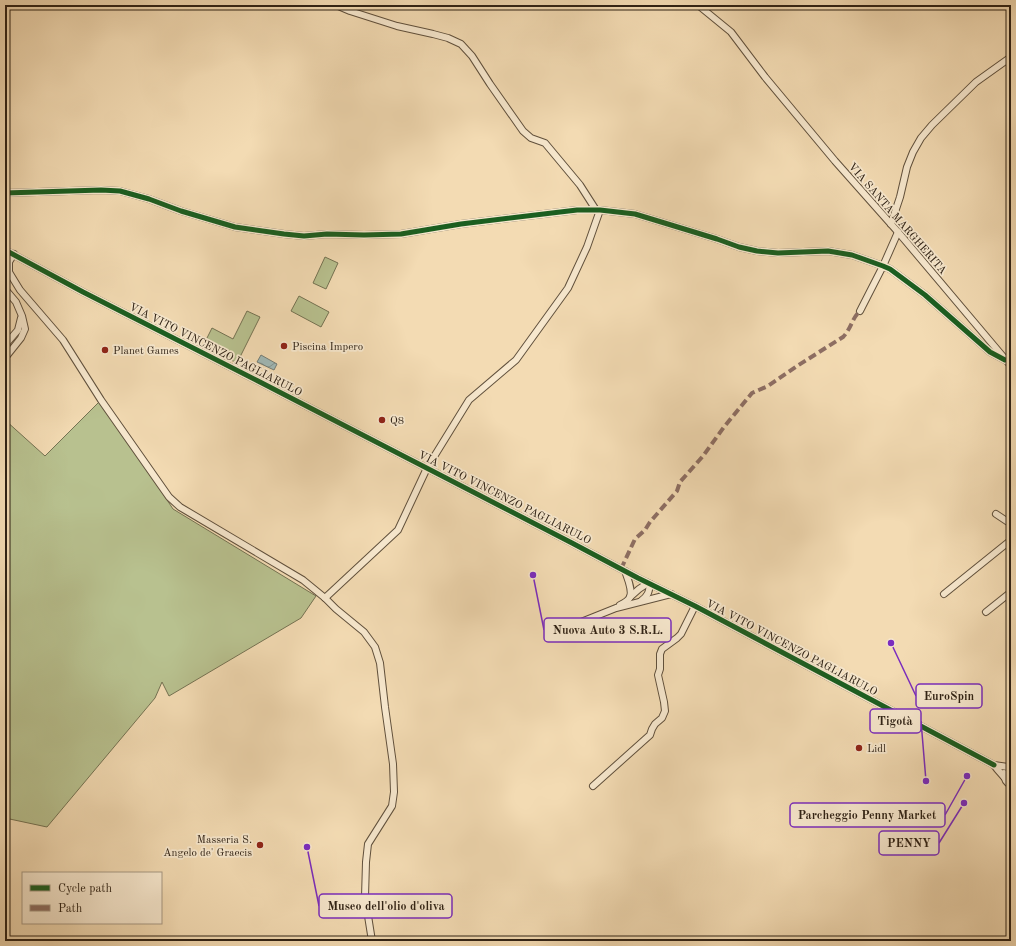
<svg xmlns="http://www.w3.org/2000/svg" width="1016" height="946" viewBox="0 0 1016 946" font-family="'Old Standard TT',serif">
	<defs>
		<pattern id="water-waves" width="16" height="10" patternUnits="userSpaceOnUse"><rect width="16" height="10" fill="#a0b9b7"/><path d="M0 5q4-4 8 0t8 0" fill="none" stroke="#839694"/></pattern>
	</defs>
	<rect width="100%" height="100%" fill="#f3dbb3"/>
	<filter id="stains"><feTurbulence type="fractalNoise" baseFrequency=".005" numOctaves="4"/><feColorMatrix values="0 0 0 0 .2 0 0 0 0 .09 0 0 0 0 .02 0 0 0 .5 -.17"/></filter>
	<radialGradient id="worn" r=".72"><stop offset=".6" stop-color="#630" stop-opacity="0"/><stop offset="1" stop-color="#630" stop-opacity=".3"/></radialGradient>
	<g fill="#b8c18f" stroke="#747252">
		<polygon points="325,257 338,263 326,289 313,283"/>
		<polygon points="299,296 329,312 321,327 291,311"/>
		<polygon points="247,311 260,317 237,363 203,346 212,328 233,339"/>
		<polygon points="101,400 173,509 316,596 301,618 169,696 162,682 155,698 47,827 5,818 5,420 45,456"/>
	</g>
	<polygon fill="url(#water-waves)" stroke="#737d76" points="261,355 277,364 274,370 257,362"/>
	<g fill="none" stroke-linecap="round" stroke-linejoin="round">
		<defs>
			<g id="minor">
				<polyline points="336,5 350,11 397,26 433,34 448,38 461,44 472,56 490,84 523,131 531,138 545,143 580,185 596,210"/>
				<polyline points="698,5 731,32 765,77 835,161 898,232 1011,366"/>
				<polyline points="5,193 101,190 120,191 149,199 181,211 235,227 284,234 304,236 327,234 364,235 401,234 461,224 577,210 600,210 635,214 717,239 739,247 757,251 778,253 828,251 852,255 883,266 890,269 925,295 990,352 1005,360"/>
				<polyline points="891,224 900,197 907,167 913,152 921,138 932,125 976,82 1011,57"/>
				<polyline points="5,250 83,292 258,381 572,543 638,578 695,606 994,765"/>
				<polyline points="14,254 9,262 9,272 20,290 63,340 101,400 169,497 180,507 303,580 325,598 336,609 364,632 375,647 380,663 385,707 393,764 394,792 392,806 368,844 366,862 365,897 372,941"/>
				<polyline points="5,289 16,302 22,316 25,329 21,338 5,358"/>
				<polyline points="860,311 883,266 898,232"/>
				<polyline points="5,345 18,330 21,318"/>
				<polyline points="996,514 1011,524"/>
				<polyline points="944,594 1011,540"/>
				<polyline points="630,597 639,589 648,583"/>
				<polyline points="325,598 398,530 427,468 469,400 516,360 568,288 587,247 600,210"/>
				<path d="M641 601C648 596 649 592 650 584"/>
				<path d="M620 605C624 603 629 600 630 597 633 590 627 577 625 571"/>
				<polyline points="986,612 1011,592"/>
				<polyline points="576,624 616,608 671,594"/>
				<path d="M1004 773C1004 779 1006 783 1011 785"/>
				<polyline points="1004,777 997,769 994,765 1008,767"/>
				<polyline points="593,786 650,735 652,729 655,724 662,718 665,711 664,702 658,675 660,669 660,654 662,649 677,638 681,634 695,606"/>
				<polyline points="1011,941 1010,937 1011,933"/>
			</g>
		</defs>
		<use href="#minor" stroke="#60503c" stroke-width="8"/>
		<use href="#minor" stroke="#f7e8ce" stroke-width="6"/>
		<path stroke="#8d6e63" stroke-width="4" stroke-dasharray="8 4" stroke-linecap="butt" d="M621 569 635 539 645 530 650 522 677 491 680 482 703 456 724 427 752 393 768 386 797 366 843 337C851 329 852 318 860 311"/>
		<defs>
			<g id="cycleway">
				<polyline points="5,193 101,190 120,191 149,199 181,211 235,227 284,234 304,236 327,234 364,235 401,234 461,224 577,210 600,210 635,214 717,239 739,247 757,251 778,253 828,251 852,255 883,266 890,269 925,295 990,352 1005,360"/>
				<polyline points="5,250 83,292 258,381 572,543 638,578 695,606 994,765"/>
			</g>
		</defs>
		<use href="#cycleway" stroke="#f7e8ce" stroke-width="8"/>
		<use href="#cycleway" stroke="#1b5e20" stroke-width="5"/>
	</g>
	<g fill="#8f2418" stroke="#f7e8ce" stroke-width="1.5">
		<circle cx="284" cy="346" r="4"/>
		<circle cx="105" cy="350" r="4"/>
		<circle cx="382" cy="420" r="4"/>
		<circle cx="859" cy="748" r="4"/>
		<circle cx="260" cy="845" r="4"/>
	</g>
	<g text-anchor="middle" stroke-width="3.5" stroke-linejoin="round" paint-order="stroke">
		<g font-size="11" fill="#2f2215" stroke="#f7e8ce">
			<text transform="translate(898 218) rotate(49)" y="4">VIA SANTA MARGHERITA</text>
			<text transform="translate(216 349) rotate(27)" y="4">VIA VITO VINCENZO PAGLIARULO</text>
			<text transform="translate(505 497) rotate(27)" y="4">VIA VITO VINCENZO PAGLIARULO</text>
			<text transform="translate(792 647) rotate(28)" y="4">VIA VITO VINCENZO PAGLIARULO</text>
		</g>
		<g font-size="11" fill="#2f2215" stroke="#f7e8ce" text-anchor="start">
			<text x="292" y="350">Piscina Impero</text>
			<text x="113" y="354">Planet Games</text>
			<text x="390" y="424">Q8</text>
			<text x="867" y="752">Lidl</text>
			<text x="252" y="843" text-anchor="end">Masseria S.<tspan x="252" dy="13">Angelo de' Graecis</tspan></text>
		</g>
	</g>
	<path fill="none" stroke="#7b2cbf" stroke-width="1.5" d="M533 575L544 630M891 643L916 696M926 781L921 721M967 776L945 815M964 803L939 843M307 847L319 906"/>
	<g fill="#7b2cbf" stroke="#f7e8ce" stroke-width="1.5">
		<circle cx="533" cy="575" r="4"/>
		<circle cx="891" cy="643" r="4"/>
		<circle cx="926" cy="781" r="4"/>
		<circle cx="967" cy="776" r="4"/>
		<circle cx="964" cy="803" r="4"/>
		<circle cx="307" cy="847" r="4"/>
	</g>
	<g fill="#f7e8ce" stroke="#7b2cbf" stroke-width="1.5">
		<rect x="544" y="618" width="127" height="24" rx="4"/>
		<rect x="916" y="684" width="66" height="24" rx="4"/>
		<rect x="870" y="709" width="51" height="24" rx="4"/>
		<rect x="790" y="803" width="155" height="24" rx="4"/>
		<rect x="879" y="831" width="60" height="24" rx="4"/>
		<rect x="319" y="894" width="133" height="24" rx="4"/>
	</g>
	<g font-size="12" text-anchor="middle" font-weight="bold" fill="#2f2215">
		<text x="608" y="634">Nuova Auto 3 S.R.L.</text>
		<text x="949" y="700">EuroSpin</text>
		<text x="895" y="725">Tigotà</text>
		<text x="867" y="819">Parcheggio Penny Market</text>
		<text x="909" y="847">PENNY</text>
		<text x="386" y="910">Museo dell'olio d'oliva</text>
	</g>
	<rect width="1016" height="946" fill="none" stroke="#f3dbb3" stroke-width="20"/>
	<rect x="6" y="6" width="1004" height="934" fill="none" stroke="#2f2215" stroke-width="2"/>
	<rect x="10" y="10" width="996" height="926" fill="none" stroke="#2f2215"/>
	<rect x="22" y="872" width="140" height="52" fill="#f7e8ce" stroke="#a79984"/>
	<rect x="30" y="885" width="20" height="6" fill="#1b5e20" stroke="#a79984"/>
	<text x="58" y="892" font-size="12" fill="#2f2215">Cycle path</text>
	<rect x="30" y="905" width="20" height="6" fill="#8d6e63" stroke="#a79984"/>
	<text x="58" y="912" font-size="12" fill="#2f2215">Path</text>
	<rect width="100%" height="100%" filter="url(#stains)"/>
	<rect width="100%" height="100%" fill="url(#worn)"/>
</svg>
